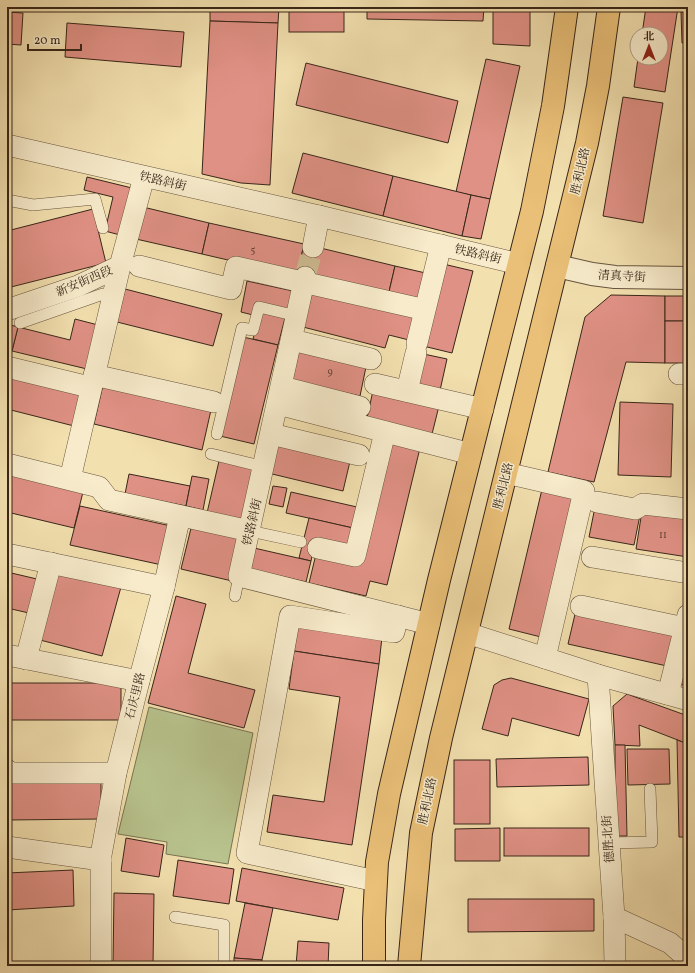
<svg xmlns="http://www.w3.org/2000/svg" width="695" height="973" viewBox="0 0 695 973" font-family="Vollkorn,'Noto Serif SC',serif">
	<rect width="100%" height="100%" fill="#f3e0af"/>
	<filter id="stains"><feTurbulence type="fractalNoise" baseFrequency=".005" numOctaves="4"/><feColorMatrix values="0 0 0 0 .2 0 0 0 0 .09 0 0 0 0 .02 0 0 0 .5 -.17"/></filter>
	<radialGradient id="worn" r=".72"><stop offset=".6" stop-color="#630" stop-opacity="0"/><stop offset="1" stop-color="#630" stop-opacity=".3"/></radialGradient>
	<polygon fill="#b8c38d" stroke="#787453" points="149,707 253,733 228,864 166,854 167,842 118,834"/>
	<g fill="#e09185" stroke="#382619">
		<polygon points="210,7 279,7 278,23 210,21"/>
		<rect x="289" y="7" width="55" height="25"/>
		<polygon points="367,7 484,7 483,21 367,19"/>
		<polygon points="493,7 530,7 530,46 493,44"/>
		<polygon points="646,7 678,7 665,92 634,87 638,58 661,58 661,34 642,34"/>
		<polygon points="7,12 23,13 21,45 7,44"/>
		<polygon points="681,12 688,12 688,43 682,43"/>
		<polygon points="210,21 278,23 270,185 241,183 202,174"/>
		<polygon points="67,23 184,32 181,67 65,57"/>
		<polygon points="486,59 520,66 490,199 456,192"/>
		<polygon points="306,63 458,101 448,143 296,105"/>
		<polygon points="623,97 663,103 643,223 603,216"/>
		<polygon points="303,153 393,176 383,216 292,193"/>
		<polygon points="393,176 471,195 462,236 383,216"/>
		<polygon points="87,177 132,188 120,235 105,231 113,197 84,190"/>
		<polygon points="471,195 490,199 481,239 462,236"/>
		<polygon points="143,207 209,223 202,254 136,239"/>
		<polygon points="93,209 106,263 7,288 7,231"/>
		<polygon points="209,223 304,244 297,276 202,254"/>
		<polygon points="304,244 395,266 388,296 297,276"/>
		<polygon points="439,263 473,271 452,353 419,345"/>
		<polygon points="395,266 430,274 422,304 388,296"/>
		<polygon points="247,281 293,291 289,311 256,304 253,315 241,312"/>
		<polygon points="125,289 222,314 213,346 117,322"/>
		<polygon points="313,290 416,317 409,340 389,335 385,348 303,327"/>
		<polygon points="611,295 665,296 665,363 626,362 594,482 548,472 585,317"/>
		<rect x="665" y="296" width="23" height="25"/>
		<polygon points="260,312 285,318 278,345 253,339"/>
		<polygon points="75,319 98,325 87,369 12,351 18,327 70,340"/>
		<rect x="665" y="321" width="23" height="42"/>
		<polygon points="7,324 18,327 12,351 7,350"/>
		<polygon points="243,337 278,345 254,444 220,436"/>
		<polygon points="300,347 367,362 360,396 292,381"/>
		<polygon points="419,353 447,359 439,395 411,389"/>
		<polygon points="7,371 83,390 74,426 7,409"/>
		<polygon points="103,385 211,410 202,450 94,424"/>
		<polygon points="374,386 440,402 432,434 367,418"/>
		<polygon points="620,402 673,404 671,477 618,475"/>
		<polygon points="275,440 351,457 343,491 268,473"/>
		<polygon points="387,440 420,448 387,585 370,581 366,596 309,583 317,550 359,560"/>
		<polygon points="219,461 255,469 243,521 207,513"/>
		<polygon points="7,473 83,492 74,528 7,512"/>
		<polygon points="129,474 190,486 186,506 125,494"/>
		<polygon points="192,476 209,479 203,510 186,506"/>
		<polygon points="543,485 579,494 545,638 509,629"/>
		<polygon points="273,486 287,488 283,507 269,504"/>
		<polygon points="291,492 357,507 353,528 286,513"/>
		<polygon points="80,506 171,526 162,565 70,545"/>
		<polygon points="595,507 640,515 634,545 589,537"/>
		<polygon points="642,511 688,519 688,557 636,549"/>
		<polygon points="309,518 353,528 348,550 315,542 311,561 299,558"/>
		<polygon points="192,524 244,536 232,581 181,569"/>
		<polygon points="254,548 311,561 306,582 250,569"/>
		<polygon points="59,570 121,587 102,656 40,640"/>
		<polygon points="7,572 37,579 29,613 7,608"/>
		<polygon points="176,596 206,604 188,673 255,690 244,728 148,703"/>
		<polygon points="576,610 675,632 667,666 568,644"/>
		<polygon points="298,625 382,637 379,664 294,651"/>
		<polygon points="688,646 688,686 678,684"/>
		<polygon points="294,651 379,664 352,845 267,832 273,795 324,802 340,697 289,689"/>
		<rect x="7" y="663" width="4" height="41"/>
		<polygon points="511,678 589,699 579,736 512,718 508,736 482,729 494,685 502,680"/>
		<rect x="11" y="683" width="110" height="37"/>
		<polygon points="627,694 688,716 688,744 639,725 640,746 615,745 613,706"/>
		<polygon points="677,740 688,744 688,837 679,837"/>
		<polygon points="615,745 625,745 627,836 615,836"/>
		<polygon points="627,749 669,749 670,784 628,785"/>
		<polygon points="588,757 589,785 497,787 496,759"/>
		<rect x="454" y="760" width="36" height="64"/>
		<polygon points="101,782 101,819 7,820 7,783"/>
		<polygon points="500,828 500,861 455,861 455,829"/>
		<rect x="504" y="828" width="85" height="28"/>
		<polygon points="126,838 164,845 159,877 121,871"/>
		<polygon points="178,860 234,869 229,904 173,896"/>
		<polygon points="242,868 344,888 338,920 236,901"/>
		<polygon points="73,870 74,906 7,910 7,873"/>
		<polygon points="114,893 154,894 153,966 113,966"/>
		<polygon points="468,899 594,899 594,931 468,932"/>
		<polygon points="245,903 273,908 262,960 234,958"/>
		<polygon points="298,941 329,943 328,966 296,966"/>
		<polygon points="234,958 262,960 262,966 234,966"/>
		<polygon points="153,965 211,966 153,966"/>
	</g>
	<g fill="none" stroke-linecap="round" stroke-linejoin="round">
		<polyline stroke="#cebb91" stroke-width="21" stroke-dasharray="21 10" stroke-linecap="butt" points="305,277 313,247"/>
		<defs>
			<g id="service">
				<polyline points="7,200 33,205 95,199 103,228"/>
				<polyline points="20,323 103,294"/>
				<polyline points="217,434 242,328 253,330 259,307 297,316"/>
				<polyline points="211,454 264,467"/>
				<polyline points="250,531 301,542"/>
				<polyline points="235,596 239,576"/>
				<polyline points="609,843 652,842 650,789"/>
				<polyline points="175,917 224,925 224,966"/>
			</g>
			<g id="minor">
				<polyline points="7,145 319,216 519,264"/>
				<polyline points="313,247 319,216"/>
				<polyline points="139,266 231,289 236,267 417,308"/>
				<polyline points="305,277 239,576 429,624"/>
				<polyline points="7,310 78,286 120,266 144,177"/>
				<polyline points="292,340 371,359"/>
				<polyline points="417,343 441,245"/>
				<polyline points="7,367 81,385"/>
				<polyline points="679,374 688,374"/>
				<polyline points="94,375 214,402"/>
				<polyline points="375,384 483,409"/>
				<polyline points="282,387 360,407"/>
				<polyline points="407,391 416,353"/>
				<polyline points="278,404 471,454"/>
				<polyline points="271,434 359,455"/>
				<polyline points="7,464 99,487 109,500 250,531"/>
				<polyline points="506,473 584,491 545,658"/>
				<polyline points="70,479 120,266"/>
				<polyline points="597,502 635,509 643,504 688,509"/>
				<polyline points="318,548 355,556 385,432"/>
				<polyline points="7,554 164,587 139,681 116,773 101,855 101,966"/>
				<polyline points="592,557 688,573"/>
				<polyline points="164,587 180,516"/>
				<polyline points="581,606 685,628"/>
				<polyline points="467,633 598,675 688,700"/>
				<polyline points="7,655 139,681"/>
				<polyline points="26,659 51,563"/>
				<polyline points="598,675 614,917 670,943 688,959"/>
				<polyline points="668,694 688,615"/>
				<polyline points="7,770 10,773 116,773"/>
				<polyline points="7,847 101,860"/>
				<polyline points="376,881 247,853 290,616 394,632 398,616"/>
				<polyline points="614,917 615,966"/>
			</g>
			<polyline id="tertiary" points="557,266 592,274 615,277 688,278"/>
			<g id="trunk">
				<polyline points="374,966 374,920 377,862 389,794 439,580 532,211 553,106 567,7"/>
				<polyline points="409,966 421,833 441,738 587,143 598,86 609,7"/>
			</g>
		</defs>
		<use href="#service" stroke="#67543e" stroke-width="12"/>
		<use href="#minor" stroke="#67543e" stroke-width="22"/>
		<use href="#tertiary" stroke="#67543e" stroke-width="24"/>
		<use href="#trunk" stroke="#382619" stroke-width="24"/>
		<use href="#service" stroke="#f7ebcb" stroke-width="11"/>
		<use href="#minor" stroke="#f7ebcb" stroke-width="21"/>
		<use href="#tertiary" stroke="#f7ebcb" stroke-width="22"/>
		<use href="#trunk" stroke="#eac078" stroke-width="22"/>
	</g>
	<g text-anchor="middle" stroke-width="3" stroke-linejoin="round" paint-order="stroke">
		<g font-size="10" fill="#624134">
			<text x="253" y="253">5</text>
			<text x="330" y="375">9</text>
			<text x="663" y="538">11</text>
		</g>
		<g font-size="12" fill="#382619" stroke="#f7ebcb">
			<text transform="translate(580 171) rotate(-77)" y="4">胜利北路</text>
			<text transform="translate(163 181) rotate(13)" y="4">铁路斜街</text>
			<text transform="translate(478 254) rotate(13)" y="4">铁路斜街</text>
			<text transform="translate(622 276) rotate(3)" y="4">清真寺街</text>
			<text transform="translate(84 281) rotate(-23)" y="4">新安街西段</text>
			<text transform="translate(503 486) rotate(-76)" y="4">胜利北路</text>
			<text transform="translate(252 522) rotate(-77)" y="4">铁路斜街</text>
			<text transform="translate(135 696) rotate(-76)" y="4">石庆里路</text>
			<text transform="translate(427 801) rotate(-78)" y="4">胜利北路</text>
			<text transform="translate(608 839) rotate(-94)" y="4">德胜北街</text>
		</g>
	</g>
	<rect width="695" height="973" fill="none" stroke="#f3e0af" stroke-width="24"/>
	<rect x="8" y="8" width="679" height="957" fill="none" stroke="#382619" stroke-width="2"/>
	<rect x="12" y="12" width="671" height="949" fill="none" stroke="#382619"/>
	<g transform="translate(649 46)"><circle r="19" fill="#f7ebcb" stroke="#ab9c84"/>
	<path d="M0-3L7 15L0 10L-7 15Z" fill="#8f2418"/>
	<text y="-6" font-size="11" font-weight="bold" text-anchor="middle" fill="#382619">北</text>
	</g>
	<path d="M28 44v6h53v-6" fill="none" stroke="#382619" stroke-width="2"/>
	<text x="34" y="44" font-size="12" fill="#382619" stroke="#f7ebcb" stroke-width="3" paint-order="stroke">20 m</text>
	<rect width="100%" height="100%" filter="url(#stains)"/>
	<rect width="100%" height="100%" fill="url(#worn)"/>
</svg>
